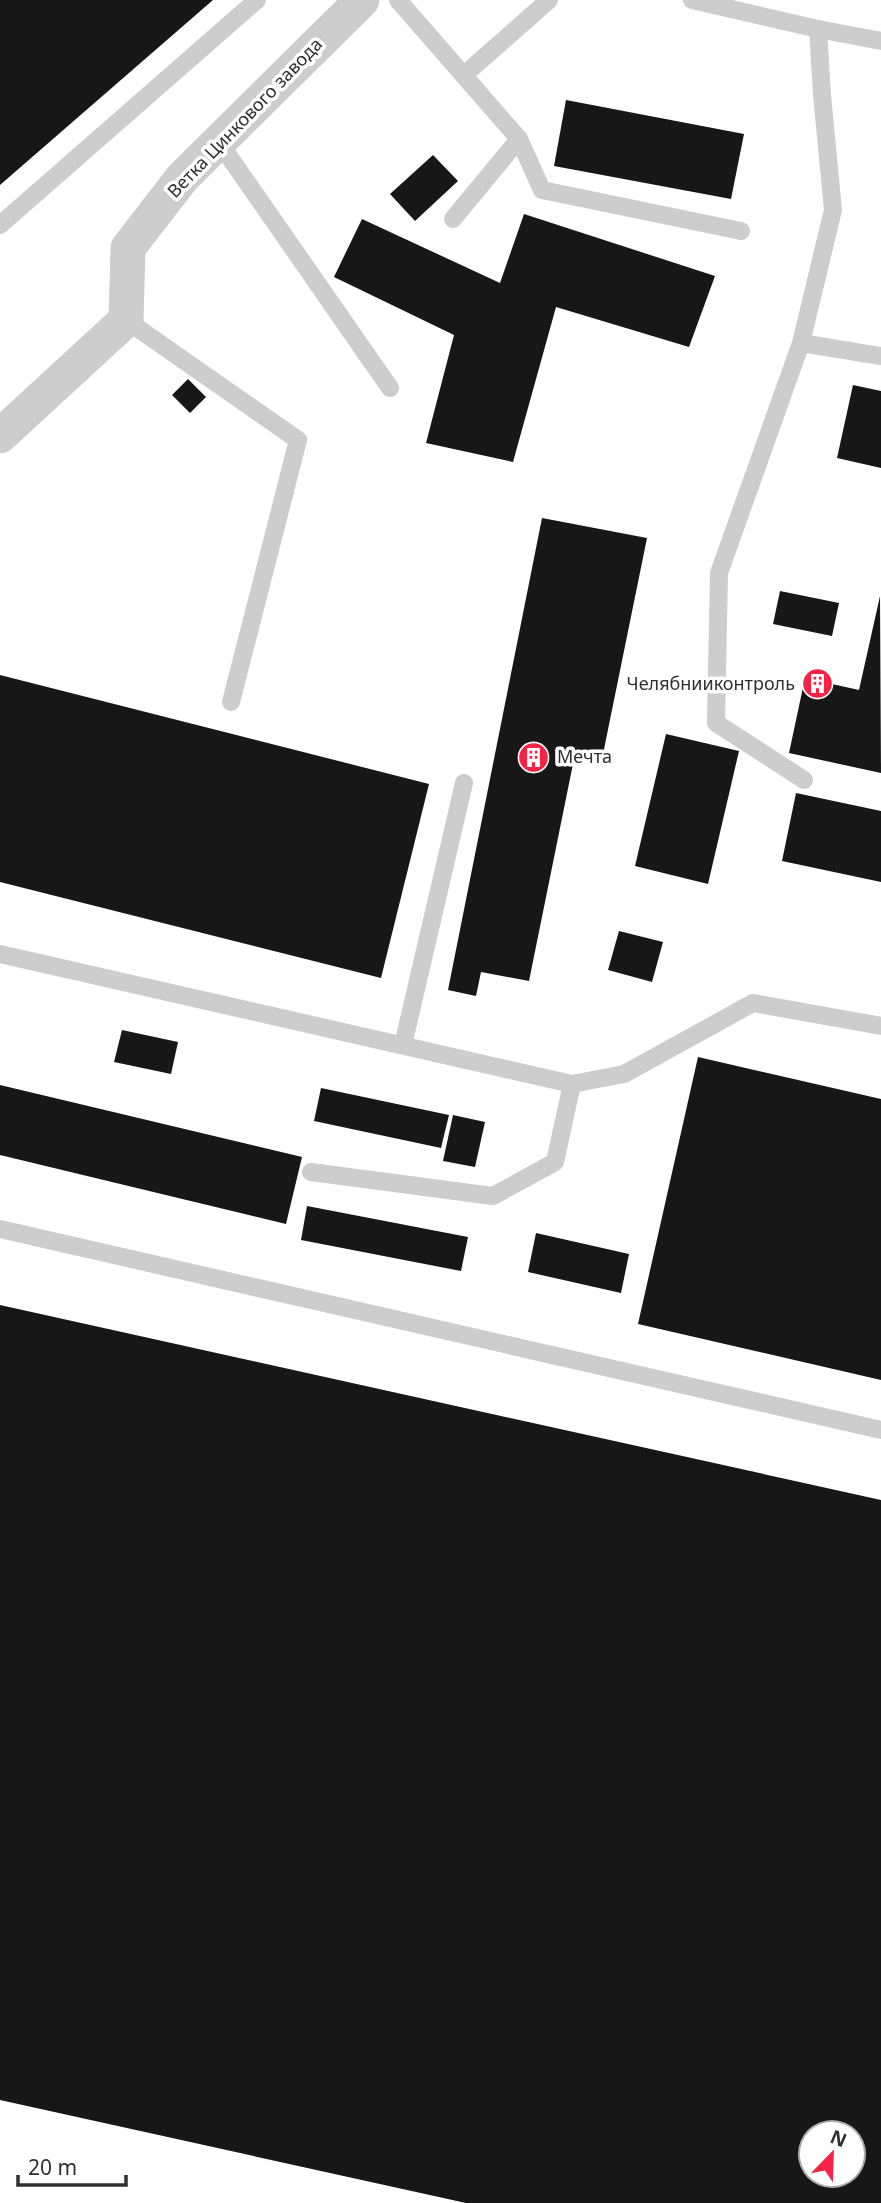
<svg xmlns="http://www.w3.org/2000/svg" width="881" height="2203" viewBox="0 0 881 2203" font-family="'Noto Sans',sans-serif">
	<rect width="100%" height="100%" fill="#fff"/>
	<g fill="#171717" fill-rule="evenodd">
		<polygon points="0,0 213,0 0,185"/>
		<polygon points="566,100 744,134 731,199 554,166"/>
		<polygon points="433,155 458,181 415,221 390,194"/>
		<polygon points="524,214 715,276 689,347 556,307 513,462 426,443 454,335 334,277 362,219 500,283"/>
		<polygon points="188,379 206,397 190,413 172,395"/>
		<polygon points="853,385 881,391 881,468 837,458"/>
		<polygon points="542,518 647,538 602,759 575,754 529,981 481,972 476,996 448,990"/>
		<polygon points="780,591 839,603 832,636 773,624"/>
		<polygon points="880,596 881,773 789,753 805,678 859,690"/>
		<polygon points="0,675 429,784 381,978 0,882"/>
		<polygon points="666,734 739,751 708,884 635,866"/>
		<polygon points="796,793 881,811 881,882 782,861"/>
		<polygon points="619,931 663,942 652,982 608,970"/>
		<polygon points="122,1030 178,1042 171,1074 114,1062"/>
		<polygon points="698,1057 881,1099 881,1380 638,1324"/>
		<polygon points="0,1085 302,1157 286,1224 0,1155"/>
		<polygon points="321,1088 449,1115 441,1148 314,1121"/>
		<polygon points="453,1115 485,1122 475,1167 443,1161"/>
		<polygon points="307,1206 468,1237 461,1271 301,1240"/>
		<polygon points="536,1233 629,1254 621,1293 528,1272"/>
		<path d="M0 1305 881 1500V2203H466L0 2100ZM811 2133H853V2175H811Z"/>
	</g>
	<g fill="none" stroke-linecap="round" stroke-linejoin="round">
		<g stroke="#cdcdcd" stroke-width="18">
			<polyline points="398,0 519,139 542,190 741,231"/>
			<polyline points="692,0 818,29 822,95 833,210 801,343 719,573 716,723 804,780"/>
			<polyline points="818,29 881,41"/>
			<polyline points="464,75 549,0"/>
			<polyline points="219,142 390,388"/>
			<polyline points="453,219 519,139"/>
			<polyline points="0,225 257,0"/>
			<polyline points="126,320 298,440 231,702"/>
			<polyline points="801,343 881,356"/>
			<polyline points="0,954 572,1084 624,1074 753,1003 881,1026"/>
			<polyline points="403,1045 464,783"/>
			<polyline points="311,1172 493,1196 555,1162 572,1084"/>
			<polyline points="0,1229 881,1430"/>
		</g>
		<polyline stroke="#cdcdcd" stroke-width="35" points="0,436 126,320 128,248 182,178 362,0"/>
	</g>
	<defs>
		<symbol id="building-disc" viewBox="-11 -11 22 22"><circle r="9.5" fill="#f52446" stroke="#fff"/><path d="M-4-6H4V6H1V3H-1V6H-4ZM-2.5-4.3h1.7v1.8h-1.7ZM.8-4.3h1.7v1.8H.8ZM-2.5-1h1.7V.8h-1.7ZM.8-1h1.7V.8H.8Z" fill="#fff"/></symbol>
	</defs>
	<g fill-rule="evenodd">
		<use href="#building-disc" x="800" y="666" width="35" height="35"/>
		<use href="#building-disc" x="516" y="740" width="35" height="35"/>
	</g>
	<g text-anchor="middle" stroke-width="7" stroke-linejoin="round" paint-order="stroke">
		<g font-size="18" fill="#303030" stroke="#fff">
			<text transform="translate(245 118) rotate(-46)" y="6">Ветка Цинкового завода</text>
		</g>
		<g font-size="18" fill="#303030" stroke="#fff" text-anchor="end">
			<text x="795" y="690">Челябнииконтроль</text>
			<text x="557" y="763" text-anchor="start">Мечта</text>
		</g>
	</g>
	<g transform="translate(832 2154) rotate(23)"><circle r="33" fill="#ffffff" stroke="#acacac" stroke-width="2"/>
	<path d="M0-5L12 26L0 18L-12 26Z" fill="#f52446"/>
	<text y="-10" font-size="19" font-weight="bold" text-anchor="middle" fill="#303030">N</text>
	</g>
	<path d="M18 2175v10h108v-10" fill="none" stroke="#303030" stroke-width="3.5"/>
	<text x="28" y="2175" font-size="21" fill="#303030" stroke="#ffffff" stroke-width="5" paint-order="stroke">20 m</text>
</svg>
